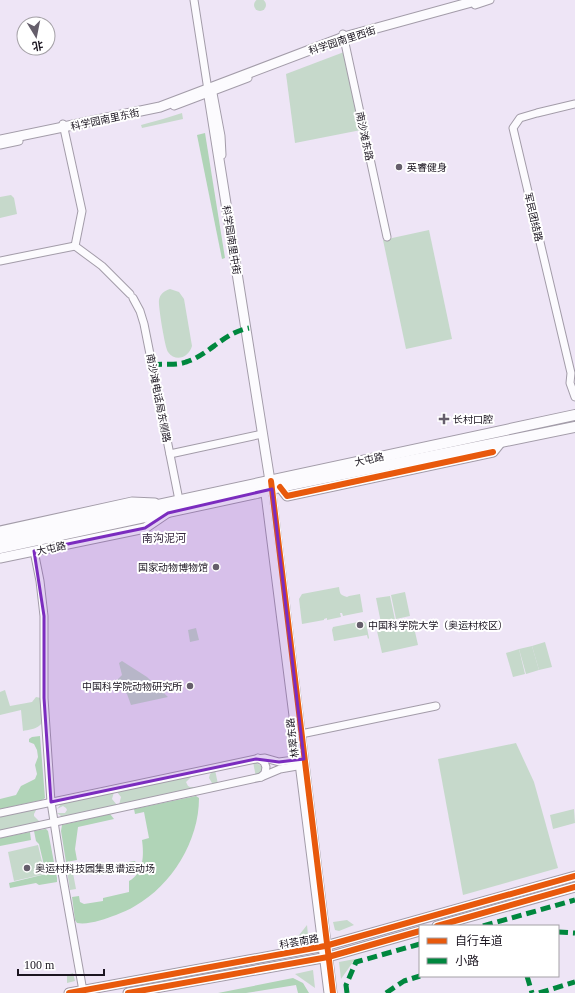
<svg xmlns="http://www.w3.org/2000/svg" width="575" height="993" viewBox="0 0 575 993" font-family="'Times New Roman','Noto Sans SC',serif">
	<rect width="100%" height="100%" fill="#eee5f6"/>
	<g fill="#c6d9cb">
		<circle cx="260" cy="5" r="6"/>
		<polygon points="344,52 361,130 295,143 286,74"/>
		<polygon points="182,113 183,119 142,128 141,125 163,119"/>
		<polygon points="11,195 14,198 17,214 0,218 0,197"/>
		<polygon points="429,230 452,339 406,349 383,240"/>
		<path d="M170 289 179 292 184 299 192 346C189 357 176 363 168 352 165 348 158 305 159 300 160 294 164 291 170 289Z"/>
		<path d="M339 587C340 594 340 595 347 597L349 596 360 594 363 612 343 616 342 613H340L341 617 327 620V618L324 619V620L302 624 299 599 302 594Z"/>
		<polygon points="405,592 410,616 396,619 391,595"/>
		<polygon points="390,596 395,620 381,623 376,598"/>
		<polygon points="363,621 366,623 369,638 368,639 367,635 334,641 332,630 333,627"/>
		<polygon points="413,623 418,645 382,653 377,631"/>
		<polygon points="196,628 199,640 190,642 188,630"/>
		<polygon points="545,642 552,667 539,670 532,646"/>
		<polygon points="532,646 539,670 526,674 519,649"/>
		<polygon points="519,649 525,674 513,677 506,653"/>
		<polygon points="122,661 147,677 168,697 131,705 127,694 118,685 117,680 122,675 119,663"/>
		<path d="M5 690 10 706 32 702 36 697 41 698C42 705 46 722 39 726 35 729 28 730 23 731L21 710 0 715V692Z"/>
		<polygon points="516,743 534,782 558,868 463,895 438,759"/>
		<polygon points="253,762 257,763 262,767 261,773 256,777"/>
		<polygon points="215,770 218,784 212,783 209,778 210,774"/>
		<polygon points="191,776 191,777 186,782 188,786 190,787 193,787 194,789 119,805 121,797 117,792"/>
		<polygon points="114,792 112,799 117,805 65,816 61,816 57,813 65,813 67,810 66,808 63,806 57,809 61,804"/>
		<polygon points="37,808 34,814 34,816 40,822 0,831 0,816"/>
		<polygon points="574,809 575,823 553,829 550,815"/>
		<polygon points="38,845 45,874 14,881 8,852"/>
		<polygon points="82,866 84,867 84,870 73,873 76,889 70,890 67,871 69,869"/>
		<polygon points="347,920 354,925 339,931 335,930 333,922"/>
		<polygon points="307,925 308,935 302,941 293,943"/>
		<polygon points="305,945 306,946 127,978 127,977"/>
		<polygon points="355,959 341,979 339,962"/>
		<polygon points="234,965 238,968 129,988 128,984 158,981"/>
		<polygon points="313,970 315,988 295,974"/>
		<polygon points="73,973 75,981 67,983 67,975"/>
	</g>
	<g fill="#b0d4b7">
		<polygon points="205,133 225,258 222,259 197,135"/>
		<polygon points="40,736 45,798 42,800 0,809 0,799 16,795 21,786 35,779 37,774 35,765 38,757 37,750 34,744 29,742 29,739 32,737"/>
		<path d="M196 796 199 798C199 841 172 885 135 906 129 910 122 912 116 915 105 919 89 925 77 923L75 920 72 897 79 896 80 902 84 904 103 901V898L129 892V881C144 873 144 855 142 840L149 838 144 812 135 814 134 809Z"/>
		<polygon points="110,814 114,819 78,827 75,849 77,860 66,862 61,831 62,825"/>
		<polygon points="46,829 48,831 57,878 57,882 39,885 36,883 10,888 9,883 46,874 39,844 36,841 34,831"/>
		<polygon points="30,832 31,840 0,846 0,838"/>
		<polygon points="135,861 136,863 133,867 127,867 120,871 99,875 97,874 94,866 96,863 102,862 103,866"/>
		<polygon points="293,978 303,983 309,993 298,993 296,985 246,993 218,993"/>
	</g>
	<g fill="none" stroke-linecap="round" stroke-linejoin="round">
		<defs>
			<g id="minor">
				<polyline points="194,0 208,90"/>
				<polyline points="475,5 490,0"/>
				<polyline points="343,34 387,237"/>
				<polyline points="212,88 221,136 222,155"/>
				<polyline points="575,104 537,113 520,118 513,128 571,373 570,383 575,397"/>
				<polyline points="174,106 248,78"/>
				<polyline points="63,124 82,211 75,246 102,266 130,294"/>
				<polyline points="0,145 19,141"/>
				<polyline points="0,261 75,246"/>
				<polyline points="133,298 140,311 144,324 179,500"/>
				<polyline points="170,454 262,434"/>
				<polyline points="271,485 333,993"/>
				<polyline points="264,486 328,993"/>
				<polyline points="34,551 40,581 44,616 44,698 51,802 61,867 83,991"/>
				<polyline points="301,734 436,706"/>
				<polyline points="258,758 264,762 266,767 265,773 261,777"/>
				<polyline points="0,813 256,759 265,758 279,762 302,759"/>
				<polyline points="0,834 261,777 280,769 303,765"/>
			</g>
			<g id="tertiary">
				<polyline points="208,90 270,481"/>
				<polyline points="0,140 160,107 344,37 479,0"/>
				<polyline points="280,487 287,496 493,452 501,442"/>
				<polyline points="0,531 132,502 155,503"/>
				<polyline points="0,558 145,528 167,513"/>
				<polyline points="437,926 575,887"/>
				<polyline points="69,993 325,946 575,876"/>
				<polyline points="128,993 328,957 420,931"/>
			</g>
			<g id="secondary">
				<polyline points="0,539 575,415"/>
				<polyline points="0,548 257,493 280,487 324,478 575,427"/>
			</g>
		</defs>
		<use href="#minor" stroke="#a39ca9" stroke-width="9"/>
		<use href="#tertiary" stroke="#a39ca9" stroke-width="11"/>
		<use href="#secondary" stroke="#a39ca9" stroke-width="12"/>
		<use href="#minor" stroke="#fcfbfe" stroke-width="7"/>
		<use href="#tertiary" stroke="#fcfbfe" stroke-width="9"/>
		<use href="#secondary" stroke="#fcfbfe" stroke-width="10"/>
		<g stroke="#00873e" stroke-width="5" stroke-dasharray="10 5" stroke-linecap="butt">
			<path d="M152 365C164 363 175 366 186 362 209 355 223 333 249 328"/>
			<polyline points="483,926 575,900"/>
			<polyline points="558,932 575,933"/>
			<polyline points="527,976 532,993"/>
			<polyline points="347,993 346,985 356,962 420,944"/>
			<polyline points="386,993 404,981 420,976"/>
			<polyline points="539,993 575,982"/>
		</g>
		<defs>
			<g id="cycleway">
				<polyline points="271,481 333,993"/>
				<polyline points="280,487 287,496 493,452"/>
				<polyline points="437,926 575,887"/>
				<polyline points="69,993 325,946 575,876"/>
				<polyline points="128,993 328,957 420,931"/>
			</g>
		</defs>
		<use href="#cycleway" stroke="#fff" stroke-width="8"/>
		<use href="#cycleway" stroke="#e8590c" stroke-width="6"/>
	</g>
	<path fill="#7b2cbf" fill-opacity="0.2" stroke="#7b2cbf" stroke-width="3" stroke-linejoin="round" d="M272 489 304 759 279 762 256 759 51 802 44 698V616L34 551 145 528 168 513Z"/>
	<g fill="#655e6b" stroke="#fff" stroke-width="1.5">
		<circle cx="399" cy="167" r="4"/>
		<path d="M442 413h4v4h4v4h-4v4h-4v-4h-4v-4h4z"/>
		<circle cx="216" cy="567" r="4"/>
		<circle cx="360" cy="625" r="4"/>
		<circle cx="190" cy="686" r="4"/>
		<circle cx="27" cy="868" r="4"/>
	</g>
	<g text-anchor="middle" stroke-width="4" stroke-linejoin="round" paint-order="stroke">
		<g font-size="10" fill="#1b1520" stroke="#fff">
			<text transform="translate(342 40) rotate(-18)" y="4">科学园南里西街</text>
			<text transform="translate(105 119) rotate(-12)" y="4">科学园南里东街</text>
			<text transform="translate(365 136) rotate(78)" y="4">南沙滩东路</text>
			<text transform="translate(534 217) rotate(77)" y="4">军民团结路</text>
			<text transform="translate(232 240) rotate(81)" y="4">科学园南里中街</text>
			<text transform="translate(159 398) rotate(79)" y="4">南沙滩电话局东侧路</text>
			<text transform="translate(369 459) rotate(-12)" y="4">大屯路</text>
			<text transform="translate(51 548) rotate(-12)" y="4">大屯路</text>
			<text transform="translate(292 738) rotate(-97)" y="4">林翠东路</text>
			<text transform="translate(299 941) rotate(-10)" y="4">科荟南路</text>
		</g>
		<g font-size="10" fill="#1b1520" stroke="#fff" text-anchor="start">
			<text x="407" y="171">英睿健身</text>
			<text x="453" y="423">长村口腔</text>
			<text x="208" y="571" text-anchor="end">国家动物博物馆</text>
			<text x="368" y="629">中国科学院大学（奥运村校区）</text>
			<text x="182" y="690" text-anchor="end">中国科学院动物研究所</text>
			<text x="35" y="872">奥运村科技园集思谱运动场</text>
		</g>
		<g font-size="11" fill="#34263e" stroke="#fff">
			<text x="164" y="542">南沟泥河</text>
		</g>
	</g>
	<rect x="419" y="925" width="140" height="52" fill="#ffffff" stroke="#a4a1a6"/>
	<rect x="427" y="938" width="20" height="6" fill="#e8590c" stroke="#a4a1a6"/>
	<text x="455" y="945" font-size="12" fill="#1b1520">自行车道</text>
	<rect x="427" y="958" width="20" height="6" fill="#00873e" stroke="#a4a1a6"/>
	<text x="455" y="965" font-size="12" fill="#1b1520">小路</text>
	<g transform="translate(36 36) rotate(170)"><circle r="19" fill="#ffffff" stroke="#a4a1a6"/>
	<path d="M0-3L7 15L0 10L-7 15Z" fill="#655e6b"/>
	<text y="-6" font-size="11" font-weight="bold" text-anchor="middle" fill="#1b1520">北</text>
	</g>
	<path d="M18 969v6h86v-6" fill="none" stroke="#1b1520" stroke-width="2"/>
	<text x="24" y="969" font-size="12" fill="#1b1520" stroke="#ffffff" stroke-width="3" paint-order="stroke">100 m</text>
</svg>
